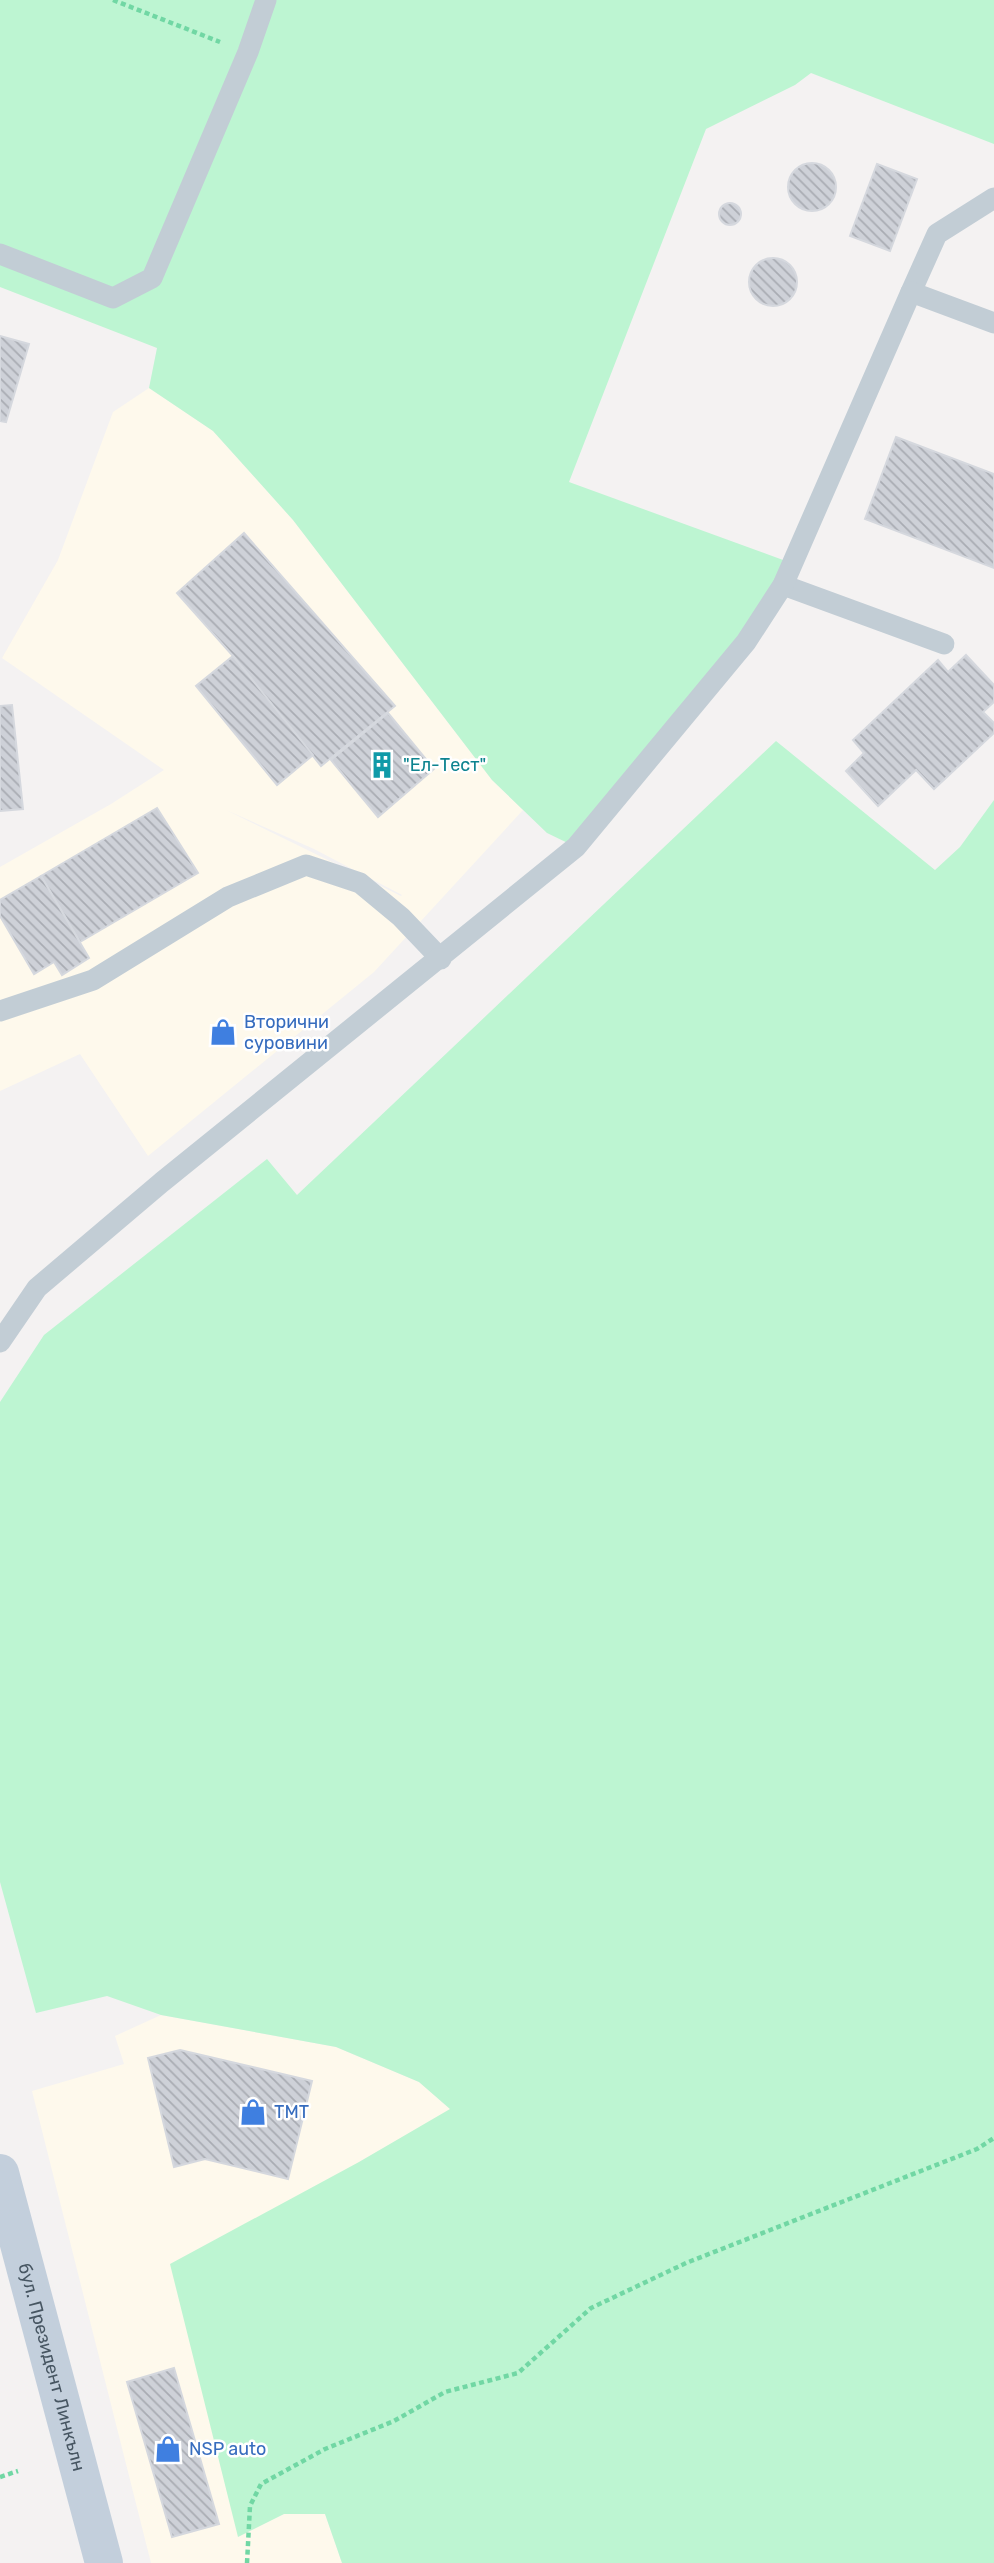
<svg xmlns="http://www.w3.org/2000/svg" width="994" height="2563" viewBox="0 0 994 2563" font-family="Rubik,sans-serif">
	<defs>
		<pattern id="building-back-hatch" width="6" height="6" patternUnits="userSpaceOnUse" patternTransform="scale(1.75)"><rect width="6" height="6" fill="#ced1d8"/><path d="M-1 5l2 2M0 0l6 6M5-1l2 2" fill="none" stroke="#a9acb3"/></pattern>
	</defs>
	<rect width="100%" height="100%" fill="#f4f2f2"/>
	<g fill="#fef9ec" fill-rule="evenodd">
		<path d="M149 388 213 431 293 520 492 780 523 810 374 972 148 1156 80 1054 0 1091V867L111 804 164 770 2 658 58 560 113 412ZM226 810 314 849 402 895 401 896Z"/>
		<polygon points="161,2015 336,2047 419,2082 451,2110 359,2162 238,2536 284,2514 325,2514 342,2563 151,2563 32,2091 124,2064 115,2036"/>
	</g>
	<g fill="#bdf5d2">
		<polygon points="0,0 994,0 994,144 811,73 795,85 706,129 569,482 794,564 576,847 547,833 492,780 293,520 213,431 149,388 157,348 0,287"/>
		<polygon points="776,741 935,870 960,847 994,800 994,2563 342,2563 325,2514 284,2514 238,2537 170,2264 359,2162 450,2109 419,2082 336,2047 161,2015 107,1996 36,2013 0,1882 0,1402 44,1335 267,1159 297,1195"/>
	</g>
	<g fill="url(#building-back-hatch)" stroke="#d5d8de" stroke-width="2">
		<circle cx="812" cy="187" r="24"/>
		<polygon points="877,164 917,179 890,251 850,236"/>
		<circle cx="730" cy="214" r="11"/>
		<circle cx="773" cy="282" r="24"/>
		<polygon points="0,336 29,344 6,422 0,421"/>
		<polygon points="896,437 994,474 994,568 865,519"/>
		<polygon points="244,533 395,706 321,766 233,656 177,593"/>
		<polygon points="966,655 994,685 994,702 983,712 994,723 994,733 934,789 916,770 878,806 846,771 864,753 853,740 938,660 948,672"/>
		<polygon points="233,656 313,755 277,785 196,686"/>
		<polygon points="12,705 23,809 0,811 0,706"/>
		<polygon points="388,713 434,769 378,817 331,760"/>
		<polygon points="157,808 198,873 80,942 41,876"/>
		<polygon points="41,876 89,958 62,975 54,962 34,974 0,916 0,900"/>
		<polygon points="180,2050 312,2081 288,2179 205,2159 174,2167 148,2058"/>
		<polygon points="174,2368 219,2524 172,2537 127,2382"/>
	</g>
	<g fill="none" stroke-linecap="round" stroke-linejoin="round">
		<g stroke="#71d7a4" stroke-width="4.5" stroke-dasharray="5 3.5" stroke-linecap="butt">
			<polyline points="113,0 220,42"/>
			<polyline points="0,2477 18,2471"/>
			<polyline points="247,2563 250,2506 261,2484 325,2449 394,2421 445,2392 518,2373 591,2308 686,2263 977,2149 994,2138"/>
		</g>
		<g stroke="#c2cdd5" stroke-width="21">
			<polyline points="0,254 113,298 152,278 248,52 266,0"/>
			<polyline points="911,292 937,234 994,198"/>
			<polyline points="783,585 944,644"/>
			<polyline points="0,1011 93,980 228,897 306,865 360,883 401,917 441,959"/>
			<polyline points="0,1342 37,1288 162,1182 576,847 746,642 783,585 911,292 994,323"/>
		</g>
		<path stroke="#c3cfdc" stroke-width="38" id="s1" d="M0 2173 104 2563"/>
	</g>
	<defs>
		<symbol id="building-bare" viewBox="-9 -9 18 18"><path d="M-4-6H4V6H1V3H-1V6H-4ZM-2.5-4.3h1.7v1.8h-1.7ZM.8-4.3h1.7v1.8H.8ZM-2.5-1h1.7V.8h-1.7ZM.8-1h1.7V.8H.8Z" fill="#0f9aa8" stroke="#fff" stroke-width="2.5" paint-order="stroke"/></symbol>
		<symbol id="shop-bare" viewBox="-9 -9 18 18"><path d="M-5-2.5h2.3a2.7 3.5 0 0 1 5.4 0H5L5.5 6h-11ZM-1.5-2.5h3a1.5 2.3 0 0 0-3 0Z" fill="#3f7fe0" stroke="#fff" stroke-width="2.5" paint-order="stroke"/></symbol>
	</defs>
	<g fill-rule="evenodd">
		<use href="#building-bare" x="363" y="746" width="38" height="38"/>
		<use href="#shop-bare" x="204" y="1013" width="38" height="38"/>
		<use href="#shop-bare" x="234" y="2093" width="38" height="38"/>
		<use href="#shop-bare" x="149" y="2430" width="38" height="38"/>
	</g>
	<g text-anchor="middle" stroke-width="5" stroke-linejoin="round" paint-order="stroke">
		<g font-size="18" fill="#0d838f" stroke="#fff" text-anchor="start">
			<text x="403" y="771">"Ел-Тест"</text>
		</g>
		<g font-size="18" fill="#366cbe" stroke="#fff" text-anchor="start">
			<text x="244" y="1028">Вторични<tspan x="244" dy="21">суровини</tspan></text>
			<text x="274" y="2118">TMT</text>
			<text x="189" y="2455">NSP auto</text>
		</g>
		<g font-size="18" fill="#475662" stroke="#fff">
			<text dy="6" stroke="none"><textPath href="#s1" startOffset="201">бул. Президент Линкълн</textPath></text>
		</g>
	</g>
</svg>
